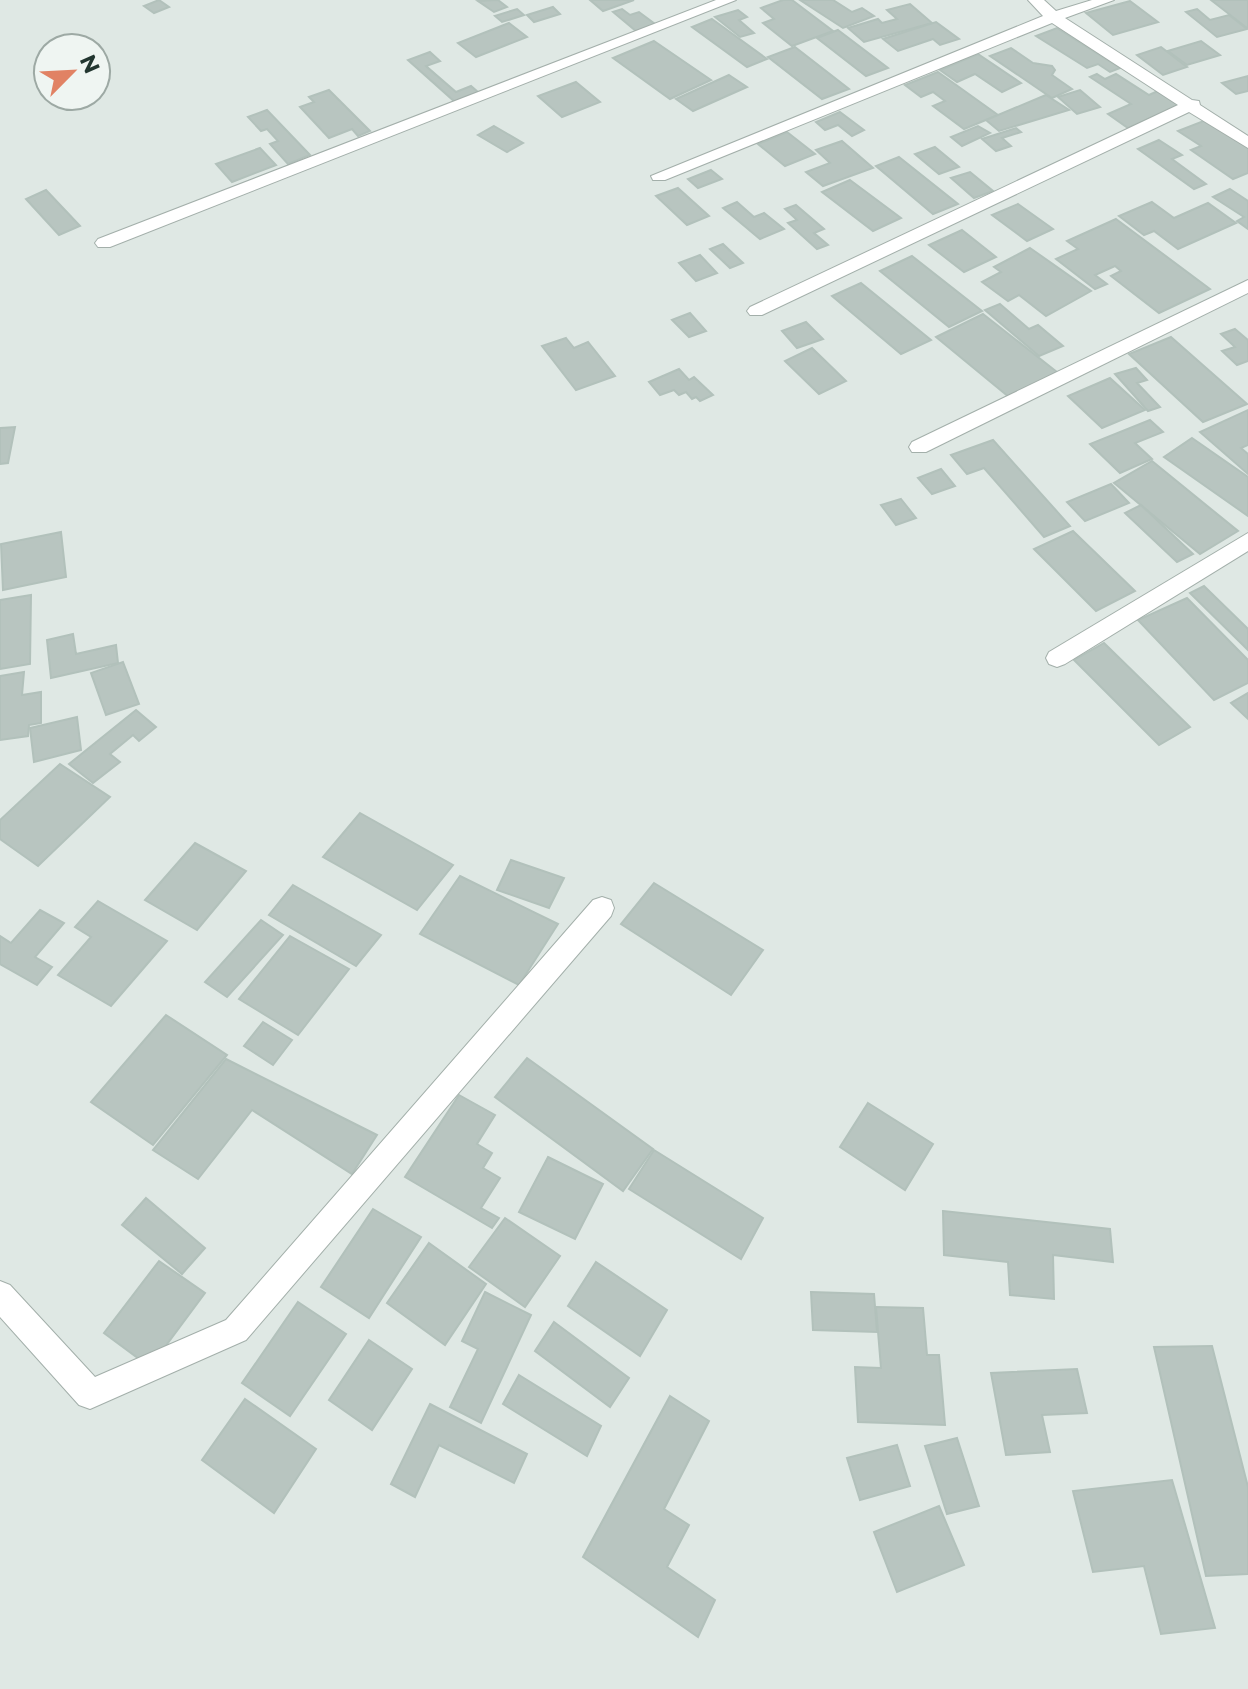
<svg xmlns="http://www.w3.org/2000/svg" width="1248" height="1689" viewBox="0 0 1248 1689" font-family="Montserrat,sans-serif">
	<rect width="100%" height="100%" fill="#dfe8e4"/>
	<g fill="#b8c5c0" stroke="#b2c1bb" stroke-width="2">
		<polygon points="159,0 169,7 154,13 144,6"/>
		<polygon points="498,0 507,7 494,12 478,1"/>
		<polygon points="590,0 634,0 603,11"/>
		<polygon points="783,0 792,0 833,31 792,46 763,23 774,19 761,8"/>
		<polygon points="800,0 833,0 852,12 862,8 874,16 843,28"/>
		<polygon points="1211,0 1248,0 1248,27 1247,28"/>
		<polygon points="1130,1 1158,22 1113,35 1086,13"/>
		<polygon points="910,4 932,23 864,42 848,28 878,19 882,23 897,19 887,10"/>
		<polygon points="553,7 560,14 534,22 527,15"/>
		<polygon points="517,9 524,15 502,22 495,16"/>
		<polygon points="622,9 630,15 639,12 655,24 636,31 613,12"/>
		<polygon points="1197,9 1210,20 1229,15 1247,29 1217,37 1186,12"/>
		<polygon points="738,10 747,17 739,20 754,33 740,37 715,17"/>
		<polygon points="712,19 767,59 747,67 692,27"/>
		<polygon points="936,22 959,39 940,45 933,39 898,51 883,39"/>
		<polygon points="509,23 527,37 476,57 458,43"/>
		<polygon points="1057,28 1120,68 1110,72 1098,64 1087,68 1036,36"/>
		<polygon points="838,30 888,68 866,76 817,38"/>
		<polygon points="654,41 711,80 670,99 613,58"/>
		<polygon points="1201,41 1220,55 1187,65 1168,51"/>
		<polygon points="795,47 849,89 822,99 768,57"/>
		<polygon points="1161,47 1187,67 1163,75 1137,55"/>
		<polygon points="1011,48 1033,63 1052,66 1055,70 1052,75 1072,89 1052,98 990,56"/>
		<polygon points="430,52 440,61 426,66 456,92 471,86 479,93 455,102 408,60"/>
		<polygon points="978,54 1021,83 1002,92 975,74 957,82 940,70"/>
		<polygon points="938,72 998,115 964,129 933,106 945,101 933,92 921,97 905,85"/>
		<polygon points="1097,74 1105,79 1116,74 1149,95 1158,91 1180,105 1128,128 1108,114 1131,104 1090,77"/>
		<polygon points="729,75 747,87 693,111 676,99"/>
		<polygon points="1248,76 1248,91 1236,94 1222,83"/>
		<polygon points="576,82 600,102 562,117 538,96"/>
		<polygon points="329,90 370,131 358,136 352,129 329,138 300,107 314,102 309,97"/>
		<polygon points="1080,90 1100,107 1077,114 1058,97"/>
		<polygon points="1046,95 1069,110 999,131 986,120"/>
		<polygon points="267,110 310,155 288,164 270,144 278,141 267,129 261,131 248,117"/>
		<polygon points="840,112 864,130 852,136 838,125 825,130 816,122"/>
		<polygon points="1206,120 1248,148 1248,173 1233,179 1191,150 1201,146 1178,131"/>
		<polygon points="494,126 523,143 507,152 478,135"/>
		<polygon points="978,126 990,133 962,146 951,137"/>
		<polygon points="1016,128 1021,132 1002,138 1011,146 996,151 982,139"/>
		<polygon points="787,132 815,154 785,166 758,144"/>
		<polygon points="1159,140 1182,155 1172,159 1206,184 1194,189 1138,149"/>
		<polygon points="842,141 873,168 823,186 806,172 830,163 816,150"/>
		<polygon points="935,147 959,167 939,174 915,154"/>
		<polygon points="260,148 276,165 232,182 216,164"/>
		<polygon points="899,157 958,204 933,214 876,166"/>
		<polygon points="711,170 722,179 698,188 688,179"/>
		<polygon points="970,172 993,191 974,198 951,178"/>
		<polygon points="850,180 901,218 873,231 822,192"/>
		<polygon points="678,188 709,216 687,225 656,196"/>
		<polygon points="1230,189 1248,201 1248,229 1237,221 1244,217 1213,197"/>
		<polygon points="46,190 80,226 59,235 26,199"/>
		<polygon points="737,202 754,217 764,213 784,229 760,239 723,208"/>
		<polygon points="1152,202 1174,218 1208,203 1236,223 1178,249 1154,231 1144,235 1119,216"/>
		<polygon points="1018,204 1053,229 1027,241 992,215"/>
		<polygon points="796,205 824,229 814,233 828,245 817,249 788,223 797,220 785,209"/>
		<polygon points="1116,219 1210,289 1159,313 1111,276 1121,271 1115,266 1095,275 1107,284 1095,289 1056,259 1078,249 1067,241"/>
		<polygon points="962,230 996,257 964,272 929,245"/>
		<polygon points="723,244 743,263 730,268 710,249"/>
		<polygon points="1030,248 1091,291 1046,316 1019,295 1008,301 982,282 1001,272 994,267"/>
		<polygon points="700,255 717,273 696,281 679,263"/>
		<polygon points="912,256 982,311 949,327 880,271"/>
		<polygon points="861,283 931,340 901,354 832,296"/>
		<polygon points="1000,304 1029,329 1038,325 1063,346 1039,356 985,310"/>
		<polygon points="690,313 706,331 689,337 672,320"/>
		<polygon points="983,314 1057,372 1009,397 936,337"/>
		<polygon points="806,322 823,339 797,348 782,331"/>
		<polygon points="1235,329 1248,340 1248,361 1237,365 1222,351 1235,347 1221,334"/>
		<polygon points="1171,337 1247,404 1203,422 1129,354"/>
		<polygon points="566,338 574,348 588,342 615,376 576,390 542,346"/>
		<polygon points="812,348 846,381 819,394 785,361"/>
		<polygon points="1136,368 1147,380 1137,383 1160,407 1148,411 1115,374"/>
		<polygon points="679,369 689,380 694,377 713,395 700,401 696,397 692,399 686,392 679,395 674,390 660,395 649,382"/>
		<polygon points="1110,378 1145,410 1102,428 1068,396"/>
		<polygon points="1248,410 1248,445 1241,448 1248,454 1248,474 1200,432"/>
		<polygon points="1150,420 1163,432 1135,443 1152,459 1120,473 1090,444"/>
		<polygon points="15,427 8,463 0,464 0,428"/>
		<polygon points="1192,438 1248,477 1248,516 1164,457"/>
		<polygon points="993,440 1070,526 1044,537 984,468 967,474 951,455"/>
		<polygon points="1152,461 1238,531 1200,554 1114,483"/>
		<polygon points="941,469 955,486 932,494 918,478"/>
		<polygon points="1111,484 1129,503 1085,521 1067,502"/>
		<polygon points="901,499 916,518 896,525 881,505"/>
		<polygon points="1141,505 1193,554 1177,562 1125,513"/>
		<polygon points="1073,531 1135,591 1096,611 1034,549"/>
		<polygon points="61,532 66,577 3,590 1,544"/>
		<polygon points="1204,586 1248,629 1248,650 1190,593"/>
		<polygon points="31,595 30,664 0,669 0,600"/>
		<polygon points="1187,598 1248,660 1248,683 1214,700 1138,620"/>
		<polygon points="73,634 76,654 116,645 118,663 51,678 47,640"/>
		<polygon points="1104,643 1190,727 1159,745 1074,660"/>
		<polygon points="123,662 139,704 106,715 91,673"/>
		<polygon points="24,672 22,695 41,692 41,723 29,725 28,736 0,740 0,676"/>
		<polygon points="1248,693 1248,719 1231,703"/>
		<polygon points="136,710 156,727 139,741 133,735 110,754 120,762 93,783 69,764"/>
		<polygon points="77,717 81,750 34,762 30,728"/>
		<polygon points="60,764 110,797 38,866 0,839 0,820"/>
		<polygon points="360,813 453,865 417,910 323,857"/>
		<polygon points="195,843 246,871 197,930 145,900"/>
		<polygon points="511,860 564,878 549,908 497,890"/>
		<polygon points="460,876 558,924 519,985 420,934"/>
		<polygon points="654,883 763,950 731,995 621,924"/>
		<polygon points="293,885 381,935 356,966 269,915"/>
		<polygon points="98,901 167,941 111,1006 58,975 91,937 75,927"/>
		<polygon points="40,910 64,923 35,957 52,967 37,985 0,964 0,936 11,943"/>
		<polygon points="261,920 283,935 227,997 205,982"/>
		<polygon points="290,936 349,969 298,1035 239,999"/>
		<polygon points="166,1015 227,1055 153,1145 91,1102"/>
		<polygon points="263,1022 292,1040 273,1065 244,1046"/>
		<polygon points="527,1058 653,1149 623,1191 495,1097"/>
		<polygon points="226,1059 377,1135 352,1174 252,1110 198,1179 153,1150"/>
		<polygon points="459,1095 495,1115 477,1144 492,1153 483,1168 500,1178 481,1208 499,1218 492,1228 405,1177"/>
		<polygon points="868,1103 933,1144 905,1190 840,1147"/>
		<polygon points="654,1150 763,1218 741,1259 629,1189"/>
		<polygon points="548,1157 603,1184 575,1239 519,1212"/>
		<polygon points="146,1198 205,1248 182,1274 122,1225"/>
		<polygon points="373,1209 421,1237 369,1318 321,1287"/>
		<polygon points="943,1211 1110,1229 1113,1262 1053,1255 1054,1299 1010,1295 1008,1262 944,1255"/>
		<polygon points="505,1218 560,1256 525,1307 469,1267"/>
		<polygon points="429,1243 486,1284 445,1345 387,1303"/>
		<polygon points="159,1261 205,1293 150,1367 104,1333"/>
		<polygon points="596,1262 667,1310 640,1356 568,1306"/>
		<polygon points="485,1292 531,1315 481,1423 450,1407 478,1349 462,1341"/>
		<polygon points="811,1292 874,1294 877,1332 813,1330"/>
		<polygon points="298,1302 346,1334 290,1416 242,1383"/>
		<polygon points="876,1307 923,1308 927,1355 939,1355 945,1425 858,1422 855,1367 881,1368"/>
		<polygon points="554,1322 629,1378 610,1407 535,1351"/>
		<polygon points="369,1340 412,1369 372,1430 329,1400"/>
		<polygon points="1212,1346 1248,1487 1248,1574 1206,1576 1154,1347"/>
		<polygon points="1077,1369 1087,1413 1042,1415 1050,1452 1006,1455 991,1373"/>
		<polygon points="519,1375 601,1426 587,1456 503,1404"/>
		<polygon points="670,1396 709,1421 664,1509 689,1525 667,1567 715,1600 698,1637 583,1557"/>
		<polygon points="245,1399 316,1449 274,1513 202,1460"/>
		<polygon points="430,1404 527,1454 514,1483 439,1445 415,1497 391,1484"/>
		<polygon points="957,1438 979,1506 947,1514 925,1446"/>
		<polygon points="897,1445 910,1486 860,1500 847,1458"/>
		<polygon points="1172,1480 1215,1628 1161,1634 1144,1566 1093,1572 1073,1491"/>
		<polygon points="939,1506 964,1565 897,1592 874,1532"/>
	</g>
	<g fill="none" stroke-linecap="round" stroke-linejoin="round">
		<defs>
			<g id="minor">
				<polygon points="716,0 736,0 110,247 98,247 95,243 98,239"/>
				<polygon points="1028,0 1044,0 1056,11 1092,0 1114,0 1065,18 1192,100 1199,101 1200,105 1248,136 1248,148 1189,112 762,315 750,315 747,311 750,307 1178,105 1052,23 665,180 653,180 651,176 1043,16"/>
				<polygon points="1248,280 1248,293 926,452 912,452 909,447 912,442"/>
				<polygon points="1248,533 1248,551 1065,664 1057,667 1049,664 1046,658 1049,652"/>
				<polygon points="602,897 611,900 614,908 611,916 246,1340 90,1409 79,1405 0,1317 0,1281 10,1285 95,1377 226,1320 593,900"/>
			</g>
		</defs>
		<use href="#minor" stroke="#a3afaa" stroke-width="2"/>
		<use href="#minor" fill="#fff" fill-rule="evenodd"/>
	</g>
	<g transform="translate(72 72) rotate(66)"><circle r="38" fill="#eff5f2" stroke="#9da9a4" stroke-width="2"/>
	<path d="M0-6L14 30L0 20L-14 30Z" fill="#e18264"/>
	<text y="-12" font-size="22" font-weight="bold" text-anchor="middle" fill="#223630">N</text>
	</g>
</svg>
